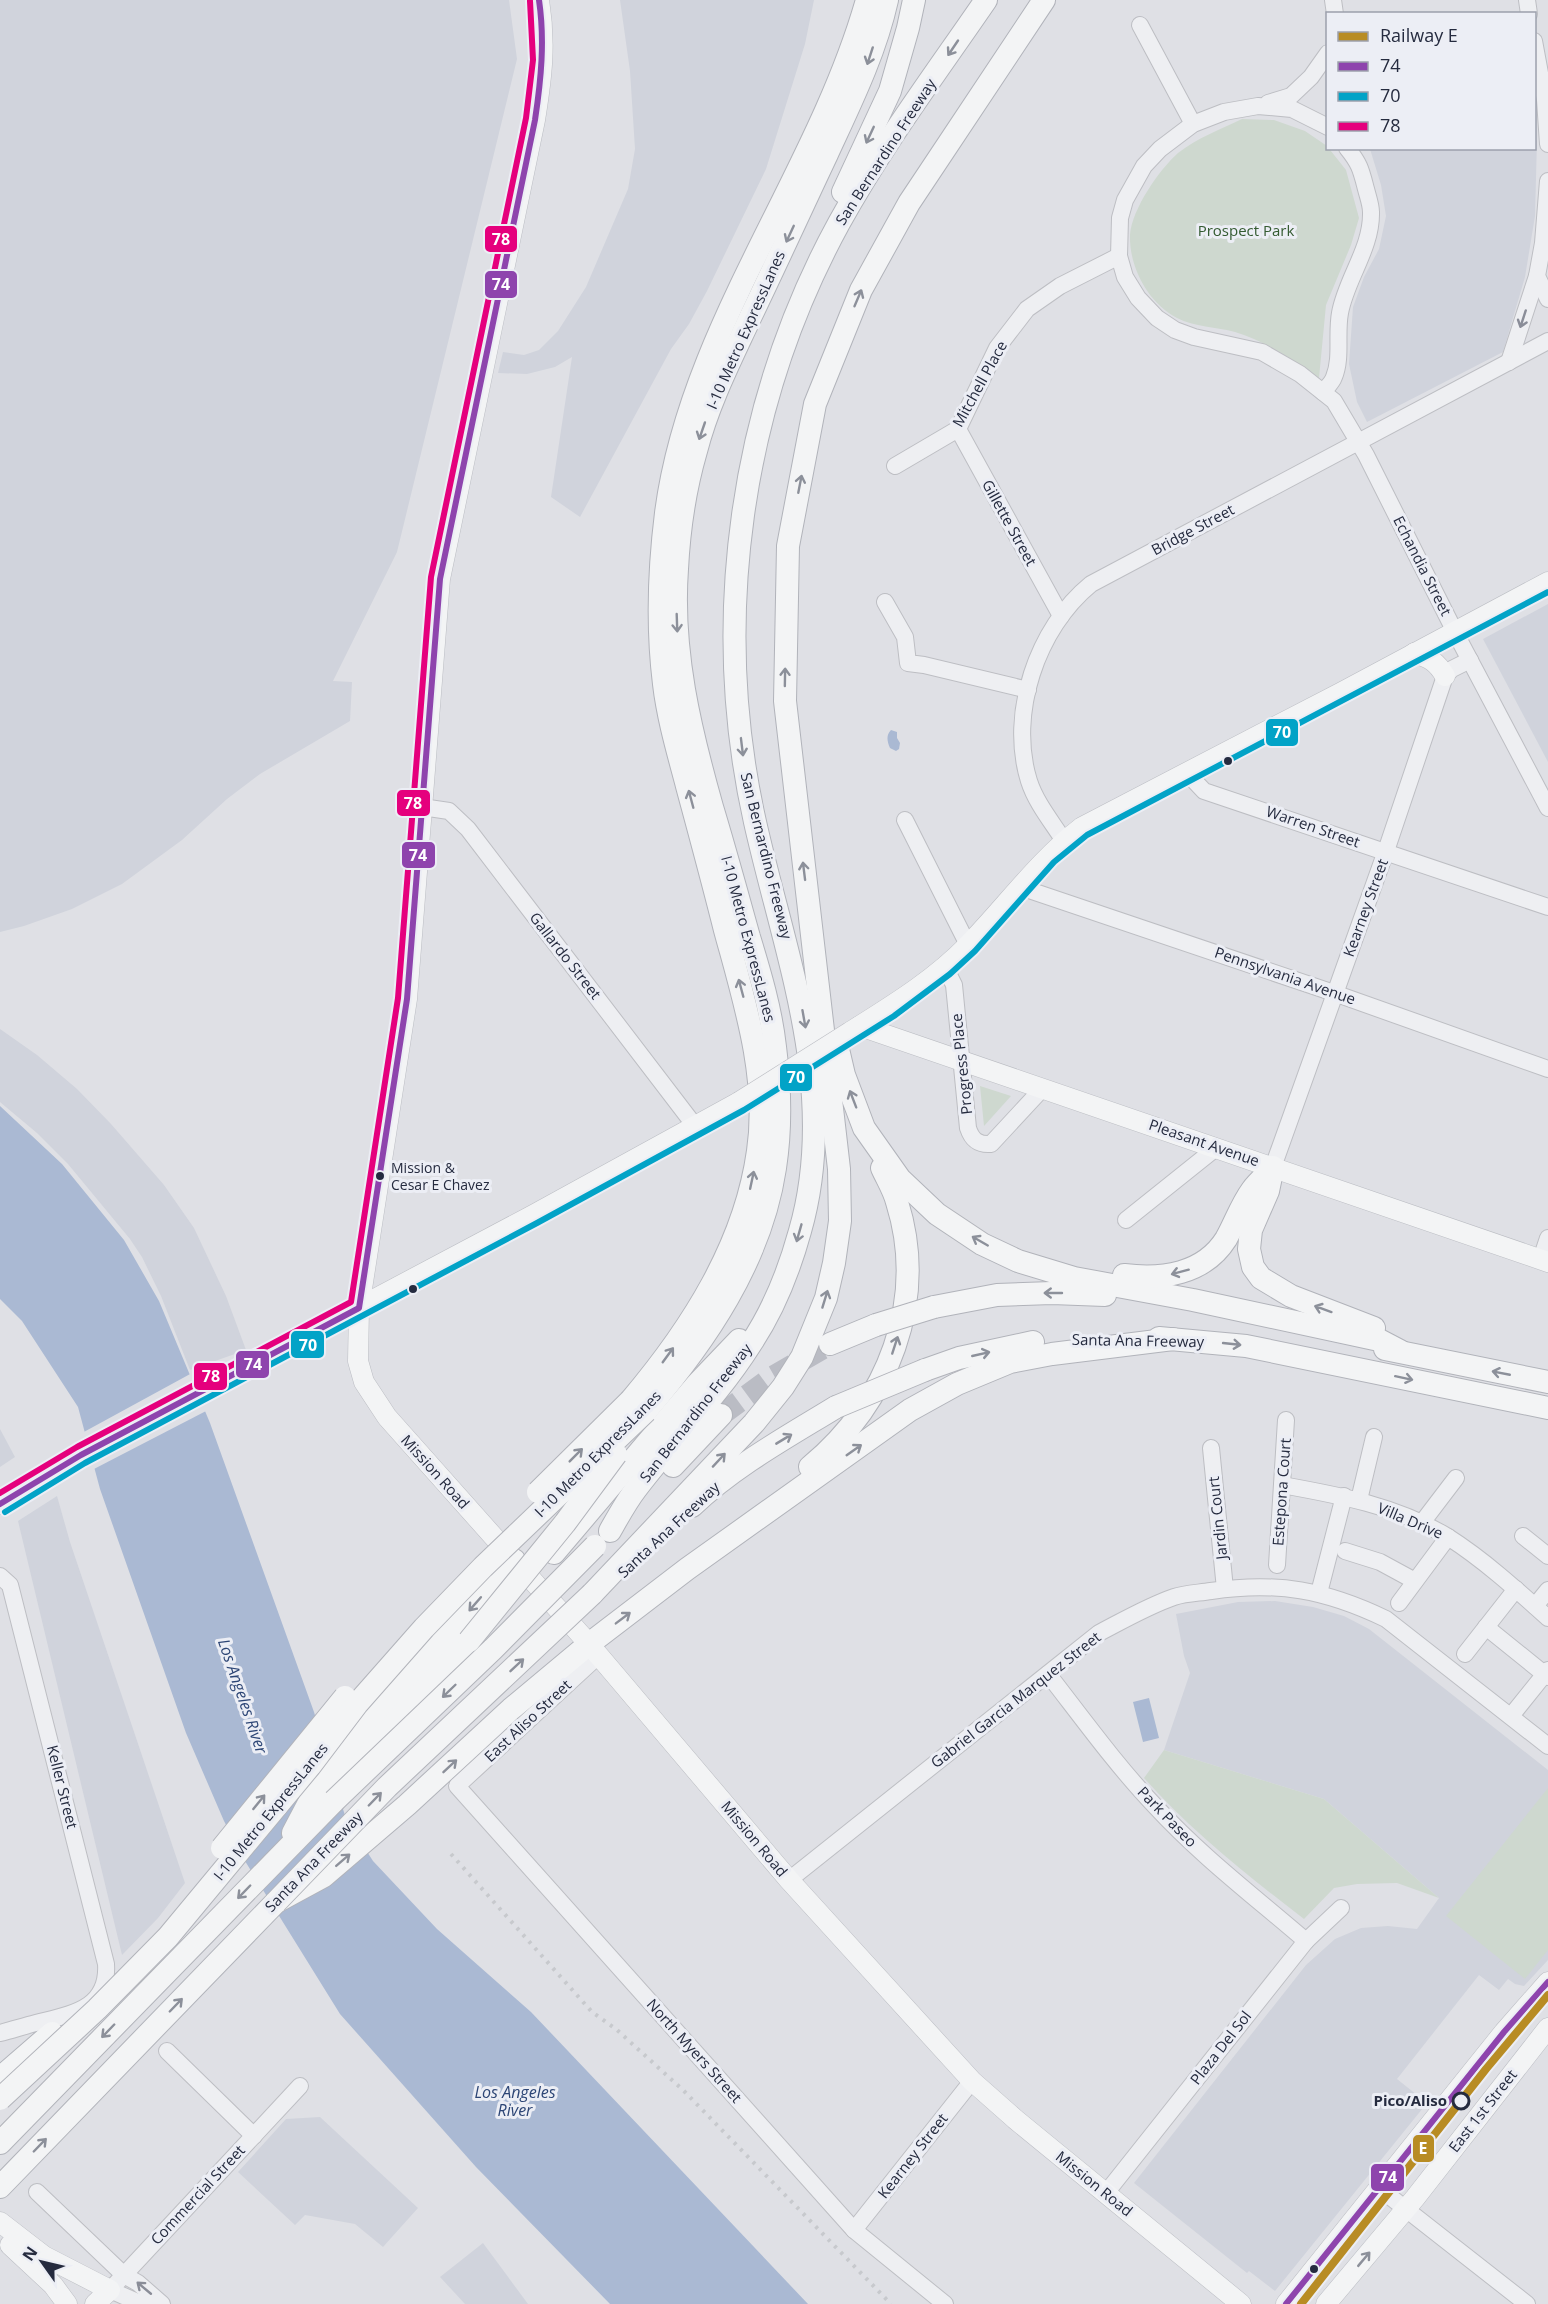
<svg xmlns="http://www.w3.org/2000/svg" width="1548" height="2304" viewBox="0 0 1548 2304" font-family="'Open Sans',sans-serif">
	<rect width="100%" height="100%" fill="#dfe0e5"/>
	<g fill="#d0d3dc">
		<polygon points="0,0 509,0 517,59 397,552 333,681 352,682 350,721 260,774 227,799 182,840 122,884 72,909 24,926 0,932"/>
		<polygon points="620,0 814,0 805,44 766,169 707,291 689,324 671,349 580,517 551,497 572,357 555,367 527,374 498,373 503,352 524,355 539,350 558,331 586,287 628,189 635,149 630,71"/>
		<polygon points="1537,140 1535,216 1525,277 1503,352 1367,422 1357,402 1349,364 1353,307 1364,277 1379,249 1386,216 1381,185 1370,149 1534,148 1535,141"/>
		<polygon points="1548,604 1548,762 1483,639"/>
		<polygon points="0,1029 37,1055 77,1089 111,1124 164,1185 194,1228 226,1296 246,1350 190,1370 161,1296 142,1257 130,1239 68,1164 37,1133 0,1102"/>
		<polygon points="0,1429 15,1457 0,1467"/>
		<polygon points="57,1496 70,1542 185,1883 158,1918 122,1955 18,1521"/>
		<polygon points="1275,1601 1313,1607 1344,1616 1369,1629 1548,1770 1548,1960 1524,1986 1515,1984 1508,1979 1499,1990 1479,1975 1397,2079 1427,2103 1275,2291 1249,2271 1247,2273 1134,2183 1306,1965 1335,1939 1361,1928 1388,1926 1417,1929 1439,1898 1324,1799 1164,1750 1190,1673 1184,1656 1176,1614 1238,1602"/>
		<polygon points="320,2117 418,2208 383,2247 355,2224 305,2215 295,2225 238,2172 286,2119"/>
		<polygon points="483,2243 528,2304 465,2304 440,2277"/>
	</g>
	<g fill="#ced8cf">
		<path d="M1242 119 1274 120 1305 131 1327 146 1346 170 1359 218 1351 245 1326 305 1319 378C1292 360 1266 341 1235 332 1217 327 1194 327 1177 318 1148 303 1129 267 1130 235 1132 209 1159 170 1178 153 1197 138 1221 129 1242 119Z"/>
		<polygon points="980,1086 1011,1096 984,1126"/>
		<path d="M1164 1750 1324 1799 1439 1898 1397 1883 1357 1884 1334 1888 1304 1919C1248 1876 1191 1831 1144 1778Z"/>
		<polygon points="1548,1788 1548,1950 1525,1979 1446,1916"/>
	</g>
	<g fill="#aab9d3">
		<path d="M891 730 897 732V738L900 743 899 749 896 751 890 748C887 741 886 735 891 730Z"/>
		<polygon points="0,1106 62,1164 124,1240 159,1301 210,1423 314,1712 346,1819 373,1861 437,1929 531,2012 808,2304 610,2304 476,2167 340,2014 245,1861 224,1821 186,1733 100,1489 78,1407 22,1321 0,1299"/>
		<polygon points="1149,1698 1159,1738 1143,1742 1133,1702"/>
	</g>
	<polygon fill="#dfe0e5" points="192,1373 208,1410 92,1470 82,1433"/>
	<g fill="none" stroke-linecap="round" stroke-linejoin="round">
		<polyline stroke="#babcc4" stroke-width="22" stroke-dasharray="22 11" stroke-linecap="butt" points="721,1415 771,1378 830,1344"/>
		<defs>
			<g id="minor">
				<polyline points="1333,0 1335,14"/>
				<polyline points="1527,0 1529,14"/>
				<polyline points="1140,25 1193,124"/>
				<polyline points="1534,41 1545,100 1548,144"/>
				<polyline points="1268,103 1291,96 1311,77 1328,53"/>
				<polyline points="1328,127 1292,109 1258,106 1224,112 1193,124 1160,149 1144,166 1125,200 1120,218 1119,256 1125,277 1138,298 1157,318 1175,330 1194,337 1262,352 1300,374 1334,401 1366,455 1455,632 1548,808"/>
				<polyline points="1548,181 1543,243 1537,276 1548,299"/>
				<polyline points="1509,362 1537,276"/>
				<path d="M1323 392C1326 388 1332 383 1334 377 1342 358 1336 334 1340 313 1346 279 1372 248 1371 212 1371 205 1368 197 1366 189 1361 170 1360 164 1347 148"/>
				<polyline points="958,429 1061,616"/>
				<polyline points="895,466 958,429 997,348 1027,309 1060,286 1119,256"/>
				<polyline points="885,602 905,637 908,663 924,665 1028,690"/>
				<polyline points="1187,773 1204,791 1548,907"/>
				<polyline points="422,807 449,811 468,829 695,1126"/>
				<polyline points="905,820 968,945"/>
				<path d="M1064 841C1052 822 1036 803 1029 781 1008 714 1037 628 1091 584L1548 341"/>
				<polyline points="1020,887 1334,993 1548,1069"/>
				<path d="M945 967 954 985 968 1128C972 1140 978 1145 991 1144L1042 1089"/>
				<polyline points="1273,1167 1386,851 1445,676 1452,669 1470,660"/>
				<polyline points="1126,1220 1216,1148"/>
				<polyline points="1541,1259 1548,1238"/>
				<polyline points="1211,1448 1225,1589"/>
				<path d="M1282 1485C1338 1495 1398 1506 1448 1537 1484 1560 1517 1590 1548 1618"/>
				<polyline points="1359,1500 1374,1437"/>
				<polyline points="1421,1524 1456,1478"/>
				<polyline points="1523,1536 1548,1556"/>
				<polyline points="1345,1551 1380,1562 1415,1581"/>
				<polyline points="1277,1565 1286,1420"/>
				<path d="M0 1576 10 1585 106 1964C109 2009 71 2014 36 2023 24 2026 12 2030 0 2033"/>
				<polyline points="1319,1593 1344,1496"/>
				<polyline points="1399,1603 1448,1537"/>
				<polyline points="1535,1606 1548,1590"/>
				<polyline points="1486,1627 1548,1677"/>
				<polyline points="1465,1654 1516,1589"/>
				<polyline points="598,1656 457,1786 854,2230 945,2304"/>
				<path d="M1048 1674C1083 1719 1116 1765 1155 1806 1201 1856 1255 1897 1306 1941"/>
				<polyline points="1511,1716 1548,1670"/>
				<path d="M789 1880 1099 1633C1124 1620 1148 1606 1174 1597 1186 1593 1199 1593 1211 1591 1277 1581 1326 1590 1386 1619L1548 1746"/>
				<polyline points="167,2051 254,2136"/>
				<polyline points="1379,2188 1527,2304"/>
				<polyline points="37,2192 124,2275 138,2283 162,2304"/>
				<polyline points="1106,2193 1306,1941 1341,1908"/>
				<polyline points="854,2230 972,2081"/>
				<polyline points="142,2304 110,2290 300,2086"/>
			</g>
			<g id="major">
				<path d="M539 0C546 43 542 77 535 120L440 579 407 999 359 1308 358 1361 364 1382 387 1417 589 1644 789 1880 972 2081 1015 2119 1241 2304"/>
				<path d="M1414 653C1430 658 1437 662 1445 676"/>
				<polyline points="860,1026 1548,1262"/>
				<path d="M850 1032C891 1006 933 981 968 945 1006 906 1038 861 1082 827L1340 693 1548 582"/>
				<polyline points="0,1504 81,1455 533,1215 739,1102"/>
				<polyline points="0,2222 44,2256 110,2290 95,2304"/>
				<polyline points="10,2245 53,2285 67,2304"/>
				<polyline points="1286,2304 1504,2032 1548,1982"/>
				<polyline points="1326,2304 1415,2198 1548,2028"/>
			</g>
			<g id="highway">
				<polyline points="843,192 890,91 908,28 914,0"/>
				<polyline points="837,1045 844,1075 864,1128 900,1179 937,1214 982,1244 1018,1261 1074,1278 1193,1300 1379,1340 1400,1351"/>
				<polyline points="1273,1167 1268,1191 1251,1230 1249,1249 1253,1267 1261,1278 1291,1296 1374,1328"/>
				<path d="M1124 1275C1162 1280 1204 1274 1226 1239 1235 1223 1241 1205 1252 1190 1257 1183 1264 1177 1271 1170"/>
				<polyline points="934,1307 997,1295 1052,1293 1105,1295"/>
				<polyline points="1159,1338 1246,1346 1548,1408"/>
				<polyline points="830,1344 876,1325"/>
				<polyline points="1385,1349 1548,1382"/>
				<polyline points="925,1370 959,1358 1033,1342"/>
				<path d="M631 1400C691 1329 745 1245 758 1151 769 1078 744 1000 725 930 713 882 700 834 687 786 678 752 668 718 664 684 657 627 659 569 666 513 690 328 817 176 867 0"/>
				<path d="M646 1411C706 1341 761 1261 775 1168 781 1129 780 1086 775 1047 771 1010 760 973 749 937 737 894 725 850 712 807 690 729 671 651 677 569 679 529 685 489 696 451 708 404 730 361 750 318 776 264 801 209 827 154 850 104 875 54 887 0"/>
				<polyline points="673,1466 721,1415"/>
				<path d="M810 1467C888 1402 928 1301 897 1202 894 1190 887 1179 882 1168"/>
				<path d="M692 1506C734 1466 787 1437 836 1407"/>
				<path d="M610 1531C618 1517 626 1502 636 1489 673 1440 717 1397 750 1345 773 1311 789 1271 800 1231 840 1092 785 956 755 822 710 621 740 404 839 223 882 145 936 73 986 0"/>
				<polyline points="554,1553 697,1384 739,1340"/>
				<polyline points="592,1594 754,1423 783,1387 802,1357 826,1298 834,1263 840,1221 839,1169 785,701 788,546 815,404 861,290 909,203 1044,0"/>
				<polyline points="293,1833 312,1797 375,1714 514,1560"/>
				<polyline points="0,2078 52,2033"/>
				<polyline points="0,2143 334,1801 384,1734 469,1641"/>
				<polyline points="0,2187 276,1902 324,1876 407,1805 511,1709 589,1644 687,1569 910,1410 957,1384 1010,1362 1052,1354 1173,1339"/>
			</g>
		</defs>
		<use href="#minor" stroke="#bdbec3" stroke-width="18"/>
		<use href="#major" stroke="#bbbdc3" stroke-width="21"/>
		<use href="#highway" stroke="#b1b3ba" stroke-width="24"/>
		<use href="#minor" stroke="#eeeff2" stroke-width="16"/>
		<use href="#major" stroke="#f3f4f5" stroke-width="20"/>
		<use href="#highway" stroke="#f3f4f5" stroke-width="22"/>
		<polyline stroke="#c7c9cd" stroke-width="4" stroke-dasharray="3 6" stroke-linecap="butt" points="451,1854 592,2012 617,2030 684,2091 891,2304"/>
		<defs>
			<polyline id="major-bridge" points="739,1102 850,1032"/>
			<g id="highway-bridge">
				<polyline points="876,1325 934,1307"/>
				<polyline points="836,1407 925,1370"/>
				<polyline points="538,1492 631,1400"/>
				<polyline points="469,1641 565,1523 616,1454"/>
				<polyline points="334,1801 493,1649 595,1546"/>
				<polyline points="222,1848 345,1697"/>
				<polyline points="276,1902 387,1787 592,1594"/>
				<polyline points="0,2099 97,2009 168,1937 310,1766 357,1704 424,1628 483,1567 646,1411"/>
			</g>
		</defs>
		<use href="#major-bridge" stroke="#bbbdc3" stroke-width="21" stroke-linecap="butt"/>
		<use href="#highway-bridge" stroke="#b1b3ba" stroke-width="24" stroke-linecap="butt"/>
		<use href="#major-bridge" stroke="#f3f4f5" stroke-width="20"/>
		<use href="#highway-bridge" stroke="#f3f4f5" stroke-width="22"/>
		<defs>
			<g id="bus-1">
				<path d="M0 1504 81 1455 359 1308 407 999 440 579 535 120C541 80 545 41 539 0"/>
				<polyline points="1286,2304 1504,2032 1548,1982"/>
			</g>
			<polyline id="bus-2" points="5,1512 85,1463 537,1223 744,1110 894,1016 950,974 975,951 1054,862 1087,835 1548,592"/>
			<polyline id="bus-3" points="0,1493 77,1447 351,1302 398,998 431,577 526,118 533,60 530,1"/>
		</defs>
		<use href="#bus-1" stroke="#eceef5" stroke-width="10"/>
		<use href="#bus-2" stroke="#eceef5" stroke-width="10"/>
		<use href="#bus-3" stroke="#eceef5" stroke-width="10"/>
		<use href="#bus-1" stroke="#8e44ad" stroke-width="6"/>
		<use href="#bus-2" stroke="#02a3c7" stroke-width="6"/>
		<use href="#bus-3" stroke="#e5007d" stroke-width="6"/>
		<defs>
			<polyline id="rail-1" points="1301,2304 1486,2069 1548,1995"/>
		</defs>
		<use href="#rail-1" stroke="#eceef5" stroke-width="12"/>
		<use href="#rail-1" stroke="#b88c24" stroke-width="8"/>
	</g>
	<defs><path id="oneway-shaft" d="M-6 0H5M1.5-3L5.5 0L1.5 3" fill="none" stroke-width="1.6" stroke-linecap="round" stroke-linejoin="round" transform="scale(1.5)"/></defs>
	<g stroke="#8c909a">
		<use href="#oneway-shaft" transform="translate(953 48) rotate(124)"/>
		<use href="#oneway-shaft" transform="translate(870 56) rotate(108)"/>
		<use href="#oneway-shaft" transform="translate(870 135) rotate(115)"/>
		<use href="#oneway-shaft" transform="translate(790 234) rotate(115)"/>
		<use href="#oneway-shaft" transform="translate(858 298) rotate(-67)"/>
		<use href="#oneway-shaft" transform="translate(702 431) rotate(109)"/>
		<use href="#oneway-shaft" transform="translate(800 484) rotate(-79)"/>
		<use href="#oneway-shaft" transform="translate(677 623) rotate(88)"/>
		<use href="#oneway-shaft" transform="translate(785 677) rotate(-89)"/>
		<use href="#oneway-shaft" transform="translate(742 747) rotate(83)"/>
		<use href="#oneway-shaft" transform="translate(691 799) rotate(-105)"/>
		<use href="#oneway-shaft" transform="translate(804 871) rotate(-97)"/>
		<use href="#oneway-shaft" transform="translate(741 988) rotate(-105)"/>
		<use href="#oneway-shaft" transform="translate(804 1019) rotate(80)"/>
		<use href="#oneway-shaft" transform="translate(853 1099) rotate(-111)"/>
		<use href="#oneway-shaft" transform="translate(752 1180) rotate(-78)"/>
		<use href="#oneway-shaft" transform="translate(799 1233) rotate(106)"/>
		<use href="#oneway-shaft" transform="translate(980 1241) rotate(-150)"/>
		<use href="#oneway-shaft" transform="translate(1180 1272) rotate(165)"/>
		<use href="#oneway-shaft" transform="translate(1053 1293) rotate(-180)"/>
		<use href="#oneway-shaft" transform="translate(825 1299) rotate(-73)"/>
		<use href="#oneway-shaft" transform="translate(1323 1309) rotate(-160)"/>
		<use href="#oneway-shaft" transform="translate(1232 1344) rotate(6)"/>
		<use href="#oneway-shaft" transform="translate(895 1345) rotate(-72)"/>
		<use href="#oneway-shaft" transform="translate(981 1354) rotate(-13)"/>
		<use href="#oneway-shaft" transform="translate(668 1355) rotate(-54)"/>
		<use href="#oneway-shaft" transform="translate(1501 1373) rotate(-169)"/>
		<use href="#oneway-shaft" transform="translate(1404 1378) rotate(12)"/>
		<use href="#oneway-shaft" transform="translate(784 1439) rotate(-31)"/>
		<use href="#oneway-shaft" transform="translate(854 1450) rotate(-35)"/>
		<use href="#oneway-shaft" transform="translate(576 1455) rotate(-45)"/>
		<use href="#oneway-shaft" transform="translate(719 1460) rotate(-47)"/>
		<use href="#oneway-shaft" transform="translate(475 1604) rotate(131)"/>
		<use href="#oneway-shaft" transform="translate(623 1618) rotate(-37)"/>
		<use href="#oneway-shaft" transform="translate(517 1665) rotate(-43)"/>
		<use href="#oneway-shaft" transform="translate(449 1691) rotate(136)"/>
		<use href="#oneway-shaft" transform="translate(450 1766) rotate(-43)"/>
		<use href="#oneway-shaft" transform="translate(375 1799) rotate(-46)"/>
		<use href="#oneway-shaft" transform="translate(259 1802) rotate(-51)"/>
		<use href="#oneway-shaft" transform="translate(343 1860) rotate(-41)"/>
		<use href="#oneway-shaft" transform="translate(244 1892) rotate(134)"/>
		<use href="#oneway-shaft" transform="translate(176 2005) rotate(-46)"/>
		<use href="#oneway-shaft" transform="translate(108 2031) rotate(134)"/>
		<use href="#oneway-shaft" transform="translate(40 2145) rotate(-46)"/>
		<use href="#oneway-shaft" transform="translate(1364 2259) rotate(-50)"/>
	</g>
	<g stroke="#8a8d98">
		<use href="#oneway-shaft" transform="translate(1523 319) rotate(108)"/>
		<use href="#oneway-shaft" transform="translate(144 2288) rotate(-140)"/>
	</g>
	<g fill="#252b3f" stroke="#eceef5" stroke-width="2">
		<circle cx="1228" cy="761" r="5"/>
		<circle cx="380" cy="1176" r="5"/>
		<circle cx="413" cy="1289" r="5"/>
		<circle cx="1314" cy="2269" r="5"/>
	</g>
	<circle fill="#eceef5" stroke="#252b3f" stroke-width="3" cx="1461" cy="2101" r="8"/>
	<g text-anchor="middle" stroke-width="6" stroke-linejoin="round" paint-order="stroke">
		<g font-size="14" fill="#252b3f" stroke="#eceef5" text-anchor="start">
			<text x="391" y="1173">Mission &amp;<tspan x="391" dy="17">Cesar E Chavez</tspan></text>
		</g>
		<g font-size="15" fill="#252b3f" stroke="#eceef5">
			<text transform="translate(886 152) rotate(-57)" y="5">San Bernardino Freeway</text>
			<text transform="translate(746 330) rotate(-66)" y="5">I-10 Metro ExpressLanes</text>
			<text transform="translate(980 384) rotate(-61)" y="5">Mitchell Place</text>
			<text transform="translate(1009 523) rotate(61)" y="5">Gillette Street</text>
			<text transform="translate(1193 530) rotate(-28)" y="5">Bridge Street</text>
			<text transform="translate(1422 566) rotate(63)" y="5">Echandia Street</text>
			<text transform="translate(1313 827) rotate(19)" y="5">Warren Street</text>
			<text transform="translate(766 856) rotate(76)" y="5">San Bernardino Freeway</text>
			<text transform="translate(1366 908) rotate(-70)" y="5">Kearney Street</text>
			<text transform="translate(748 939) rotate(75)" y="5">I-10 Metro ExpressLanes</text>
			<text transform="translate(565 956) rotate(52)" y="5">Gallardo Street</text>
			<text transform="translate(1285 976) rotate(19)" y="5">Pennsylvania Avenue</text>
			<text transform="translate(962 1064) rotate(-96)" y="5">Progress Place</text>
			<text transform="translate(1204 1143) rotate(19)" y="5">Pleasant Avenue</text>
			<text transform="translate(1138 1341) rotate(1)" y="5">Santa Ana Freeway</text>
			<text transform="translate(696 1413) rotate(-52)" y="5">San Bernardino Freeway</text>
			<text transform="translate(598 1454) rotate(-45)" y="5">I-10 Metro ExpressLanes</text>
			<text transform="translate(435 1472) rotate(48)" y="5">Mission Road</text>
			<text transform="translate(1282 1492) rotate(-86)" y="5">Estepona Court</text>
			<text transform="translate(1218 1518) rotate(-96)" y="5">Jardin Court</text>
			<text transform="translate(1410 1521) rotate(23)" y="5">Villa Drive</text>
			<text transform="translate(669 1530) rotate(-43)" y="5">Santa Ana Freeway</text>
			<text transform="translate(1016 1700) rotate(-38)" y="5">Gabriel Garcia Marquez Street</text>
			<text transform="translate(528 1721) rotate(-43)" y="5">East Aliso Street</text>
			<text transform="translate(62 1787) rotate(76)" y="5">Keller Street</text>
			<text transform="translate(271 1812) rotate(-51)" y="5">I-10 Metro ExpressLanes</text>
			<text transform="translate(1167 1817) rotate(46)" y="5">Park Paseo</text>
			<text transform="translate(754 1839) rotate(50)" y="5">Mission Road</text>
			<text transform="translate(314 1862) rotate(-46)" y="5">Santa Ana Freeway</text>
			<text transform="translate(1221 2048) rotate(-52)" y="5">Plaza Del Sol</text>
			<text transform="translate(694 2051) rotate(48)" y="5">North Myers Street</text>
			<text transform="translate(1483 2111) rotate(-52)" y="5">East 1st Street</text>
			<text transform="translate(913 2156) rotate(-52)" y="5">Kearney Street</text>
			<text transform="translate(1094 2184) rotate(39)" y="5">Mission Road</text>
			<text transform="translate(198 2195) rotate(-47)" y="5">Commercial Street</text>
		</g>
		<g font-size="15" fill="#345b31" stroke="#eceef5">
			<text x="1246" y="236">Prospect Park</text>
		</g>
		<g font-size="15" font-weight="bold" fill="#252b3f" stroke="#eceef5" text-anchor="end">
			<text x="1447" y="2106">Pico/Aliso</text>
		</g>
		<g font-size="16" font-style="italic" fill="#2c4575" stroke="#eceef5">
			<text transform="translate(243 1696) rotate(71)" y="6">Los Angeles River</text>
			<text x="515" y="2098">Los Angeles<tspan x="515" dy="18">River</tspan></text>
		</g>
	</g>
	<g stroke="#eceef5" stroke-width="2">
		<rect x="484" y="225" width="34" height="28" rx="6" fill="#e5007d"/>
		<rect x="484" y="270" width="34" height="29" rx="6" fill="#8e44ad"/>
		<rect x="1265" y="718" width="34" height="29" rx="6" fill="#02a3c7"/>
		<rect x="396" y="789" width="35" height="28" rx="6" fill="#e5007d"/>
		<rect x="401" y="841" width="35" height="28" rx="6" fill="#8e44ad"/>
		<rect x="779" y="1063" width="34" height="29" rx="6" fill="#02a3c7"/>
		<rect x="290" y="1330" width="35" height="29" rx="6" fill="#02a3c7"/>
		<rect x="235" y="1350" width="35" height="29" rx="6" fill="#8e44ad"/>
		<rect x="193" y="1362" width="35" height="29" rx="6" fill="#e5007d"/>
		<rect x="1412" y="2134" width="23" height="29" rx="6" fill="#b88c24"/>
		<rect x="1370" y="2163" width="35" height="29" rx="6" fill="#8e44ad"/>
	</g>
	<g font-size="16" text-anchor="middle" font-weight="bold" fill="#fff">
		<text x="501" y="245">78</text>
		<text x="501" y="290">74</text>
		<text x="1282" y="738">70</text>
		<text x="413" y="809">78</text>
		<text x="418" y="861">74</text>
		<text x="796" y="1083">70</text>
		<text x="308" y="1351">70</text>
		<text x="253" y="1370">74</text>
		<text x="211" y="1382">78</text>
		<text x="1423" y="2154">E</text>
		<text x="1388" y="2183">74</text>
	</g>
	<rect x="1326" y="12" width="210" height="138" fill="#eceef5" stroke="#9ca0ac" stroke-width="1.5"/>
	<rect x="1338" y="32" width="30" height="9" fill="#b88c24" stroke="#9ca0ac" stroke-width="1.5"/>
	<text x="1380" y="42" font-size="18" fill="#252b3f">Railway E</text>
	<rect x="1338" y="62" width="30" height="9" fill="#8e44ad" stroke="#9ca0ac" stroke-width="1.5"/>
	<text x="1380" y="72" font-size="18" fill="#252b3f">74</text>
	<rect x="1338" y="92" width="30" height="9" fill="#02a3c7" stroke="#9ca0ac" stroke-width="1.5"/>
	<text x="1380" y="102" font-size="18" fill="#252b3f">70</text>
	<rect x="1338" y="122" width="30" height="9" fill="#e5007d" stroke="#9ca0ac" stroke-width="1.5"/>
	<text x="1380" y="132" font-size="18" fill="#252b3f">78</text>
	<g transform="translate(42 2262) rotate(304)" stroke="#eceef5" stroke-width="4.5" paint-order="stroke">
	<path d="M0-4.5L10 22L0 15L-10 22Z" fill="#252b3f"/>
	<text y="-9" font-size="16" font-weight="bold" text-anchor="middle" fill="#252b3f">N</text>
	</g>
</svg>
